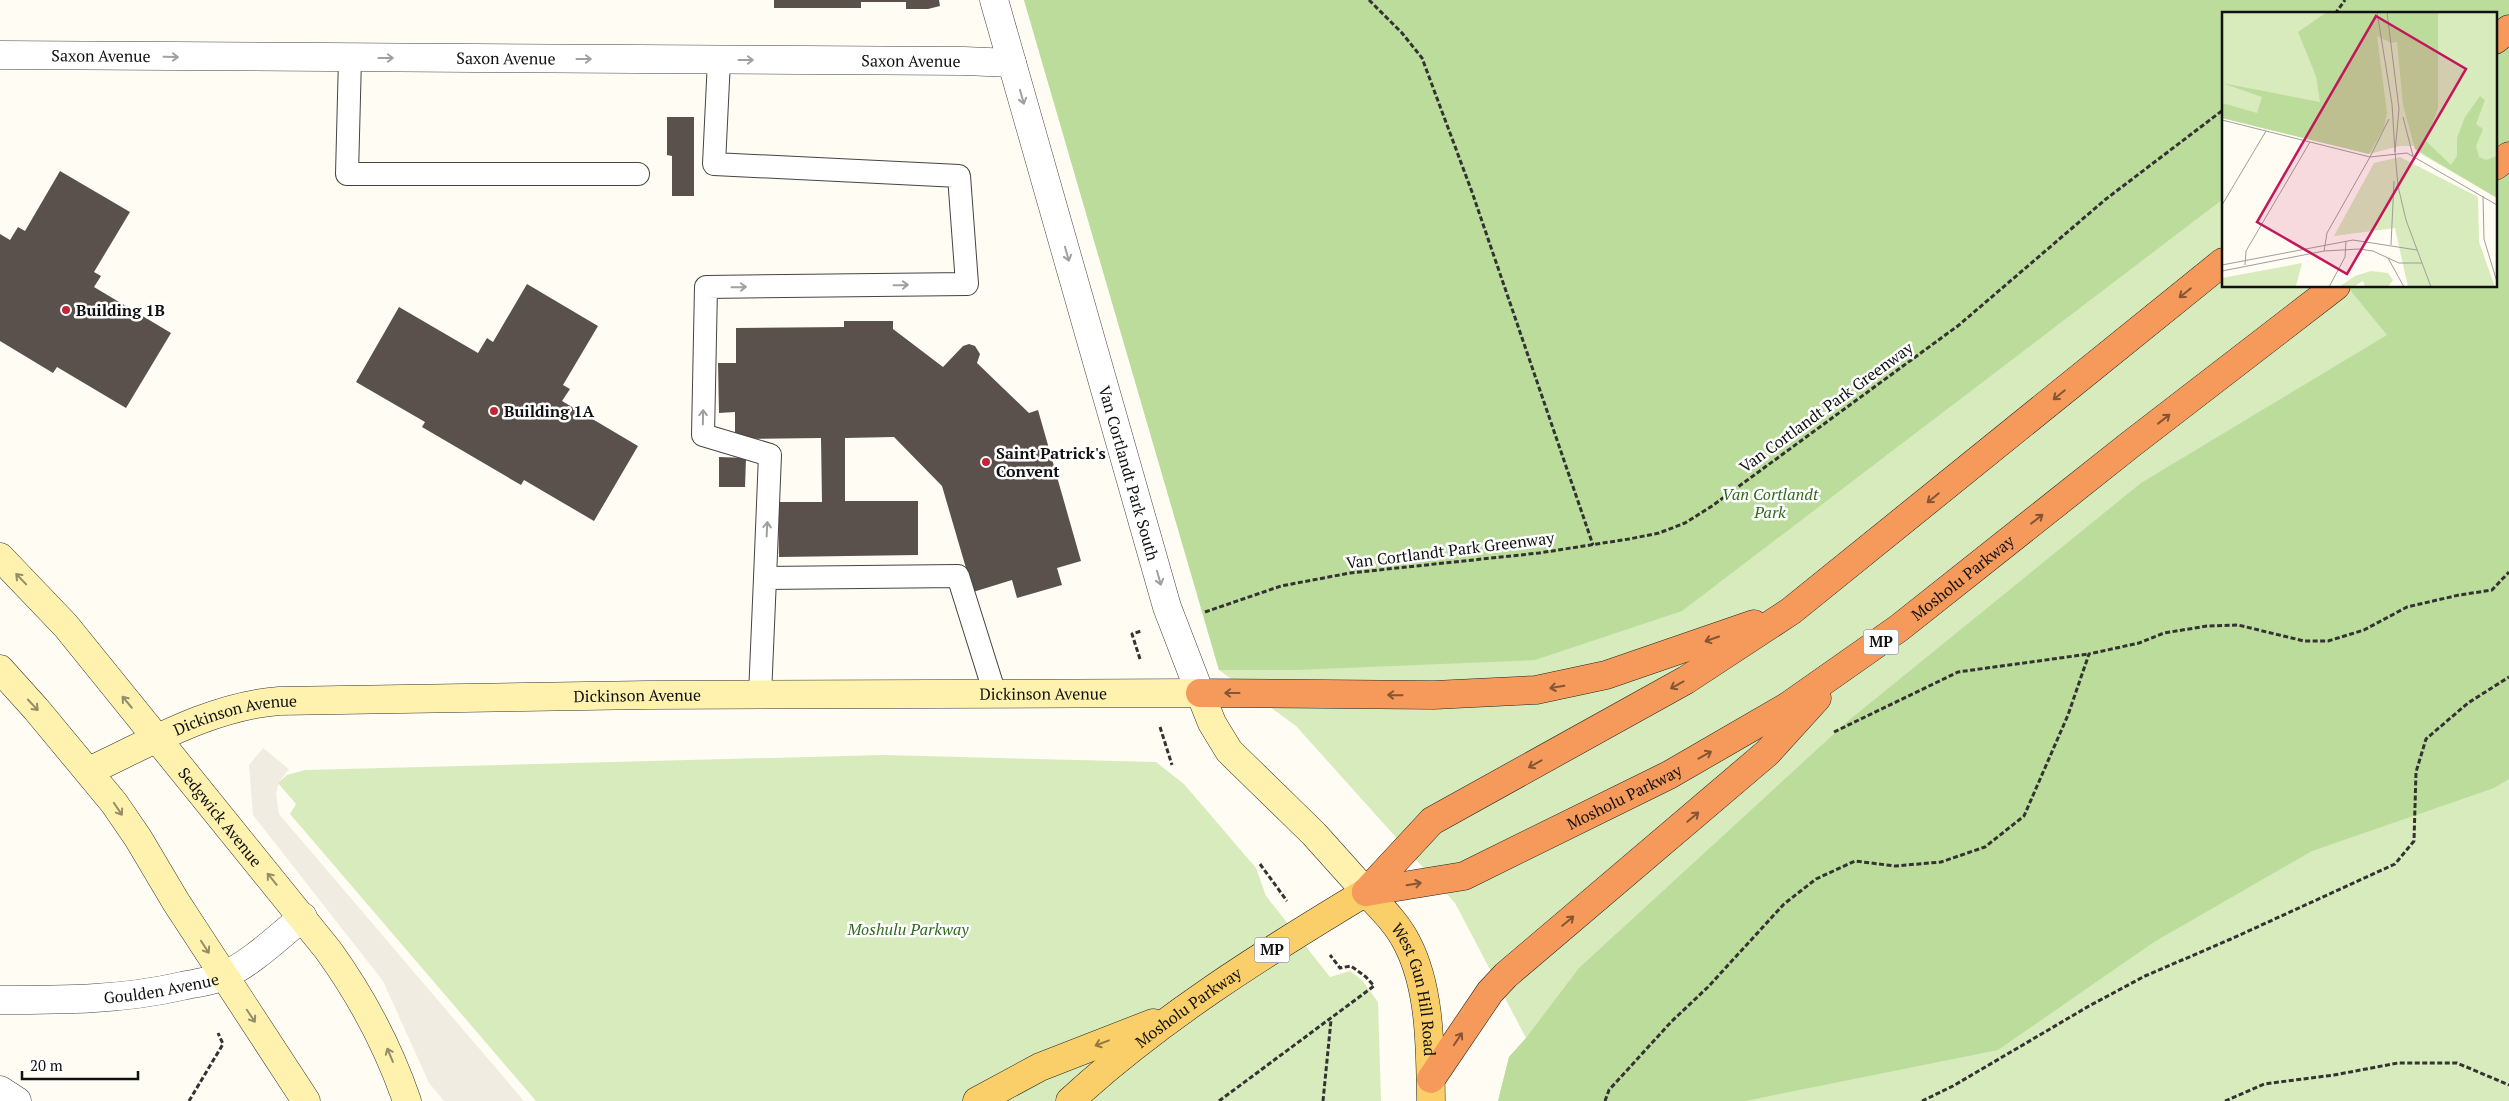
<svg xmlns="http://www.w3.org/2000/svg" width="2509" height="1101" viewBox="0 0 2509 1101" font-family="'PT Serif',serif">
	<rect width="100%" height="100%" fill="#fffcf4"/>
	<g fill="#d7ebbc" fill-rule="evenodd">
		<path d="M1024 0H2509V1101H1498L1509 1057 1526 1038 1455 903 1296 726 1219 670ZM2223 14H2495V286H2223Z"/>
		<polygon points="883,755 1156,762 1184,784 1256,868 1266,896 1330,977 1350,971 1362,980 1378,1002 1381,1101 536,1101 290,814 296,804 278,783 287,775 305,770"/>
	</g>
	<polygon fill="#bcdc9b" points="1024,0 2509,0 2509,779 2494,788 2312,851 2154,942 1998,1050 1745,1101 1498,1101 1509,1057 1526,1038 1579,968 1848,721 2141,483 2387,335 2347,286 2495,286 2495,14 2223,14 2223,199 1682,611 1535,660 1295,670 1219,670"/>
	<polygon fill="#f1ece1" points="263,748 289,769 279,782 276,794 279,814 524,1101 444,1101 429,1083 383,981 253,815 249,765"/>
	<g fill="#5a514d">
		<polygon points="774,0 939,0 940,6 928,9 906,9 906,2 861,2 861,8 774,8"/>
		<polygon points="667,117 694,117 694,196 672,196 672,156 667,155"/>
		<polygon points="60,171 130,212 94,272 101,276 94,287 171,333 126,408 57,367 53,373 0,341 0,234 10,240 18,227 25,231"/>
		<polygon points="527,284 598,326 563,385 570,389 562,401 638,446 594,521 524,480 521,485 422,427 425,422 356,382 399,307 478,353 487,338 493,342"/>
		<polygon points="844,321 893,321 893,329 943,367 963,346 969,344 975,346 980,354 977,363 1029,413 1038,410 1081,561 1057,568 1062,585 1017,598 1012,580 973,592 942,486 894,437 845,438 845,501 918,501 918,555 779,557 778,502 822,502 821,438 735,439 735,412 719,413 718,363 736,363 736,328 844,327"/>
		<polygon points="719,457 746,458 745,487 719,487"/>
	</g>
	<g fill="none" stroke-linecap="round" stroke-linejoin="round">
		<defs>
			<g id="lane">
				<polyline points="350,58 347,174 638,174"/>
				<polyline points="719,60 714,164 959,176 967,284 706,287 703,435 770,455 765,578"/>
				<polyline points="760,695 765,578 958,576 995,694"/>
			</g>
			<g id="street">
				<path id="s1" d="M994 0 1167 607 1200 693"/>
				<path id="s2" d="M0 55 964 61 1012 63"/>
				<path id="s3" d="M0 1000C62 1000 122 1000 182 986 196 983 210 982 223 976 252 963 278 937 303 917"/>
				<polyline points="0,1090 17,1101"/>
			</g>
			<g id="secondary">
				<path id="s4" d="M0 557 66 626 328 950C362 997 388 1046 407 1101"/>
				<polyline points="0,669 36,709 114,803 138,838 176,902 306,1101"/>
				<path id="s5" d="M89 771C149 743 212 706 279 701L647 695 1200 693 1212 723 1229 751 1314 834 1366 892"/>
			</g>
			<g id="primary">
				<polyline points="977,1101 1040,1067 1153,1023"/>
				<path id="s6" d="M1070 1101C1159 1019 1263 954 1366 892 1381 908 1397 923 1407 943 1431 989 1430 1050 1431 1101"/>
			</g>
			<g id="highway">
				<polyline points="2495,40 2509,29"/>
				<polyline points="2495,166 2509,156"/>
				<polyline points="1200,693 1434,695 1536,690 1606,675 1754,624"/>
				<path id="s7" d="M1366 892 1464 876 1669 775 1788 706 1899 628 2131 444 2336 286"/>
				<polyline points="1366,892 1432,821 1686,680 1791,611 2223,262"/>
				<polyline points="1431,1079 1490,992 1506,975 1767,753 1817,698"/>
			</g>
		</defs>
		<use href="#lane" stroke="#444" stroke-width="24"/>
		<use href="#street" stroke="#444" stroke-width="29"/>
		<use href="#secondary" stroke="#333" stroke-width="29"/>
		<use href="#primary" stroke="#222" stroke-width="29"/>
		<use href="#highway" stroke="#222" stroke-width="29"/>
		<g stroke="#333" stroke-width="3" stroke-dasharray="5 2.5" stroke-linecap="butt">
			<polyline points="1369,0 1402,33 1422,58 1472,192 1593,545"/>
			<polyline points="2335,14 2345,0"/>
			<polyline points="1205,612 1281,586 1350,573 1539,553 1629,539 1659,533 1685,523 1712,506 1959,325 2106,199 2223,110"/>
			<polyline points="1140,659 1132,634 1141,631"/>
			<polyline points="1160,727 1172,765"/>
			<polyline points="1834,732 1958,672 2089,654"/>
			<polyline points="1260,864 1287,901"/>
			<polyline points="189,1101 223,1044 218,1033"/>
			<polyline points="1219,1101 1374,986 1366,977 1351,966 1340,968 1330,955"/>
			<polyline points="1323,1101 1331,1020"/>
			<polyline points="1605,1101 1609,1090 1671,1022 1708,987 1784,904 1816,879 1855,861 1895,866 1941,862 1985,847 2024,816 2068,715 2089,654 2139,643 2164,633 2207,626 2238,625 2304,641 2328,641 2364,630 2407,607 2459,595 2492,590 2509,572"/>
			<polyline points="1922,1101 1953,1086 2089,1006 2145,976 2231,939 2395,864 2414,841 2416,772 2426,739 2468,703 2509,677"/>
			<polyline points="2225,1101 2264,1084 2334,1075 2398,1063 2457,1063 2509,1085"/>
		</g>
		<use href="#lane" stroke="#fff" stroke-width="22"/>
		<use href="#street" stroke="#fff" stroke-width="28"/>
		<use href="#secondary" stroke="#fff2af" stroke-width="28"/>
		<use href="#primary" stroke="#facf69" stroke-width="28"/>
		<use href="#highway" stroke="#f69a5b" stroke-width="28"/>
	</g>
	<defs><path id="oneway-shaft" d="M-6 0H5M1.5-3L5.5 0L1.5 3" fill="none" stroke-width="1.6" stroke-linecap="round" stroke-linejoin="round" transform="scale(1.25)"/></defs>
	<g stroke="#a0a0a0">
		<use href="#oneway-shaft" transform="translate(171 57) rotate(1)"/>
		<use href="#oneway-shaft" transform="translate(386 58)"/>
		<use href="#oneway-shaft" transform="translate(584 59)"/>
		<use href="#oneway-shaft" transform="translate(746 60)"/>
		<use href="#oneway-shaft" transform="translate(1022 97) rotate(74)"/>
		<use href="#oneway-shaft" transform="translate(1067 254) rotate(74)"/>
		<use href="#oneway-shaft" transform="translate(901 285) rotate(-1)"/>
		<use href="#oneway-shaft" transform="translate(739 287) rotate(-1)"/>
		<use href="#oneway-shaft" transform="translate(703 417) rotate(-89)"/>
		<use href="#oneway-shaft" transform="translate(767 529) rotate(-87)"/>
		<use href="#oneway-shaft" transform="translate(1159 578) rotate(74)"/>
	</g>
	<g stroke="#845636">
		<use href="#oneway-shaft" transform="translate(2185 293) rotate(141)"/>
		<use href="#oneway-shaft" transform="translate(2059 395) rotate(141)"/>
		<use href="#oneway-shaft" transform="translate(2164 419) rotate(-38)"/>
		<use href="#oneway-shaft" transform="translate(1933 498) rotate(141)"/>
		<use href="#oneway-shaft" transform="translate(2037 519) rotate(-38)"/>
		<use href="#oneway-shaft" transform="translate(1712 639) rotate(161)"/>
		<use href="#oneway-shaft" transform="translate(1677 685) rotate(151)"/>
		<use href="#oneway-shaft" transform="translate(1557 687) rotate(171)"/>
		<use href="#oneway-shaft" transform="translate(1232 693) rotate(180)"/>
		<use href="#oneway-shaft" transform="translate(1395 695) rotate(-179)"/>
		<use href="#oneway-shaft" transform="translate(1705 755) rotate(-29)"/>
		<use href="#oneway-shaft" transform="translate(1535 764) rotate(151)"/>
		<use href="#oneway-shaft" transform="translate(1693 817) rotate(-40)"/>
		<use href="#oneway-shaft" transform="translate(1414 884) rotate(-9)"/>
		<use href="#oneway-shaft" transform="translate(1568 921) rotate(-40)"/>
		<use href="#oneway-shaft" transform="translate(1458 1039) rotate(-56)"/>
	</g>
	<g stroke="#948d68">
		<use href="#oneway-shaft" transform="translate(21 579) rotate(-134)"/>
		<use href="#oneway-shaft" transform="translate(127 702) rotate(-130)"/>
		<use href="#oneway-shaft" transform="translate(33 705) rotate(47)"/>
		<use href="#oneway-shaft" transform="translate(118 809) rotate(56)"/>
		<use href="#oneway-shaft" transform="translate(272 879) rotate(-129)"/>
		<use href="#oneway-shaft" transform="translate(205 947) rotate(57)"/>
		<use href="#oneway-shaft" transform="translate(251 1016) rotate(56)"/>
		<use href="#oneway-shaft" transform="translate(390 1055) rotate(-113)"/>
	</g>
	<use stroke="#917a41" href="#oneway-shaft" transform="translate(1102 1043) rotate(159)"/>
	<g fill="#c52434" stroke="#fff" stroke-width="2">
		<circle cx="66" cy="310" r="5"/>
		<circle cx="494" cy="411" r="5"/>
		<circle cx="986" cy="462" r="5"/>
	</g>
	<g text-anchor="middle" stroke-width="5" stroke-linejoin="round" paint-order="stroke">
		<g fill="#fff" stroke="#585858" stroke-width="1">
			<rect x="1863.5" y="629.5" width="35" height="25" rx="4"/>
			<rect x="1254.5" y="937.5" width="35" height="25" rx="4"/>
		</g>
		<g font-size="15" font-weight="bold" fill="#111">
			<text x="1881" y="647">MP</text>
			<text x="1272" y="955">MP</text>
		</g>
		<g font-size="16" fill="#111" stroke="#fff">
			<text dy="6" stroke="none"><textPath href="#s2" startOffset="101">Saxon Avenue</textPath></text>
			<text dy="6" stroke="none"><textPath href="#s2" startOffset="506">Saxon Avenue</textPath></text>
			<text dy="6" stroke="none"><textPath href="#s2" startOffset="911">Saxon Avenue</textPath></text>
			<text transform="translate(1826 407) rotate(-36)" y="6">Van Cortlandt Park Greenway</text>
			<text dy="6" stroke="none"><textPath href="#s1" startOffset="492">Van Cortlandt Park South</textPath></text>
			<text transform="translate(1450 550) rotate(-7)" y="6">Van Cortlandt Park Greenway</text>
			<text dy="6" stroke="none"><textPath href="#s7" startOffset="682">Mosholu Parkway</textPath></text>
			<text dy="6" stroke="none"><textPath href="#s5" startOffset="968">Dickinson Avenue</textPath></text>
			<text dy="6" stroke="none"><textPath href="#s5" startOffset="562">Dickinson Avenue</textPath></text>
			<text dy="6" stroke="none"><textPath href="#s5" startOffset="158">Dickinson Avenue</textPath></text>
			<text dy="6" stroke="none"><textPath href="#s7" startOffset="278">Mosholu Parkway</textPath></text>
			<text dy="6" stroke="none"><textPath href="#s4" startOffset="341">Sedgwick Avenue</textPath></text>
			<text dy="6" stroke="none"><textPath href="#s3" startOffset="162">Goulden Avenue</textPath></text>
			<text dy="6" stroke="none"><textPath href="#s6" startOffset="476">West Gun Hill Road</textPath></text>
			<text dy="6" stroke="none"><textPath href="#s6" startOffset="151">Mosholu Parkway</textPath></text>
		</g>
		<g font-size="16" font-weight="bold" fill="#111" stroke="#fff" text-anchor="start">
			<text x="76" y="316">Building 1B</text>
			<text x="504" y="417">Building 1A</text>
			<text x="996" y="459">Saint Patrick's<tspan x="996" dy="18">Convent</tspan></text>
		</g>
		<g font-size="16" font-style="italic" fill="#326b1e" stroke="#fff">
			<text x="1770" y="500">Van Cortlandt<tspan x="1770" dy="18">Park</tspan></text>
			<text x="908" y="935">Moshulu Parkway</text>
		</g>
	</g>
	<g transform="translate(2222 12)">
		<rect width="275" height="275" fill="#fffcf4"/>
		<path d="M0 0H275V186L201 143 192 134H178L147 142 0 106ZM178 145 256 185 257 230 273 275H186L173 216 112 224 152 151ZM80 251 74 274 0 275V266ZM149 259 166 261 171 268 166 275H143L141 269 131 275H117L133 264Z" fill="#d7ebbc"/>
		<path d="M105 0H216V96L204 129 229 153 235 144V126L243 105 258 84 263 88 254 112 261 117 254 134 257 145 264 148 275 144V186L193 137 181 93 175 30 169 31 155 24 165 101 162 116 147 142 0 106V91L35 101 40 85 0 71 98 90 94 64 76 20Z" fill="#bcdc9b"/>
		<path fill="none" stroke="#a09e99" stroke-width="1" d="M155 0 170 92 173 140M165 0 177 97 173 140M181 105 191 144M0 108 148 145M173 140 176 174 184 208 209 275M148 145 167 107M261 184 262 227 275 270M0 193 44 119M169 233 172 169M102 239 105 221 148 145 185 141 275 193M166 246 182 275M0 253 131 228 195 238M23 253 24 239 88 130M0 259 102 239 137 237 151 239 177 251H200M107 275 123 245 124 229"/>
		<path fill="#c2185b" fill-opacity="0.15" stroke="#c2185b" stroke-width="2.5" d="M154 4 244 57 125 262 35 210Z"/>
		<rect width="275" height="275" fill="none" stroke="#111" stroke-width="2.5"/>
	</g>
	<path d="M22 1071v8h116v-8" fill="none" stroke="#111111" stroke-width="2.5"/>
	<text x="30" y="1071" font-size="15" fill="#111111" stroke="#ffffff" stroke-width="4" paint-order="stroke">20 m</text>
</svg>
